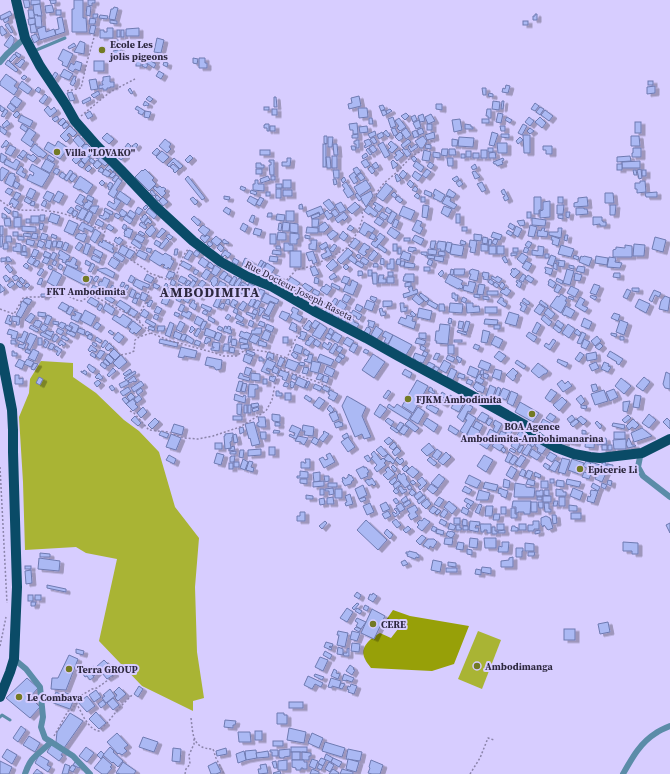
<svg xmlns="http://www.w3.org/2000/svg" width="670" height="774" viewBox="0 0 670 774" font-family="'Source Serif 4',serif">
	<defs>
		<filter id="shadow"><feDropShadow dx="4" dy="2.5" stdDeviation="0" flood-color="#0004"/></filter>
	</defs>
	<rect width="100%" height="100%" fill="#d7cdff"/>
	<g fill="#a9b434">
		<polygon points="41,361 73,363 73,377 96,393 124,420 139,431 159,452 175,507 199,538 195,587 197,652 204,698 193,701 193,711 142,686 99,641 117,559 86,553 76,547 25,550 23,482 19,417 29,393 30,379"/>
		<polygon points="478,631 501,640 482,689 458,679"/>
	</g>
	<path fill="#97a008" d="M393 610 410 616 469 626 454 664 432 671 371 668C369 665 366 662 365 659 359 647 371 638 380 633L391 638 398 629 386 620Z"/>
	<g fill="#abb9f4" stroke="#6e7ab1" filter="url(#shadow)">
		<polygon points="23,0 29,0 30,7 25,8"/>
		<polygon points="31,0 40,0 40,4 31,5"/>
		<polygon points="49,0 56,0 56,3 51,4 50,0"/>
		<polygon points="74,0 83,0 83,18 86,18 87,32 72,32 72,9 74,9"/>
		<polygon points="88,0 95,0 95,3 92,3 92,6 88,5"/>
		<polygon points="40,4 42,16 37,16 38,15 34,15 33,5"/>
		<polygon points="52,5 54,12 46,13 45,6"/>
		<polygon points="87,6 91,7 90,16 86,15"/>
		<polygon points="114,7 118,8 115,20 109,19 111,9 113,9"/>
		<polygon points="28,10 33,10 35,18 29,18"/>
		<rect x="56" y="10" width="5" height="5"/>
		<polygon points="10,11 12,15 1,20 0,16"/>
		<polygon points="93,14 98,14 97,18 93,18"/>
		<polygon points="535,14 537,14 537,20 533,20 533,16 535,16"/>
		<polygon points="34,15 38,15 37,16 41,16 42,27 36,27"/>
		<polygon points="100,15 108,16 107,19 99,18"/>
		<polygon points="8,17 9,20 5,23 3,20"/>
		<polygon points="62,17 65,32 56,35 55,30 59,29 57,18"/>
		<polygon points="35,18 35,24 29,25 28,19"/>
		<polygon points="90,18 96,19 95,24 89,24"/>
		<polygon points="110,20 117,21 117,24 110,23"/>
		<rect x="523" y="21" width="5" height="4"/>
		<polygon points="8,23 13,32 11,33 5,25"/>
		<polygon points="35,24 37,32 31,33 30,25"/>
		<polygon points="91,25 96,26 94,34 89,33"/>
		<polygon points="2,26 7,33 2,36 0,32 0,27"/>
		<polygon points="45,26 46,32 54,29 56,35 40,40 37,29"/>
		<polygon points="107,28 113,28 113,38 100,38 100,30 104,30 104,32 107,32"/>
		<polygon points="139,28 139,36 126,36 126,29"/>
		<rect x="117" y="30" width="3" height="7"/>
		<rect x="121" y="30" width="3" height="7"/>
		<polygon points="36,34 39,40 34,43 31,36"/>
		<polygon points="11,35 14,38 14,42 10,49 4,45"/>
		<polygon points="157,38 164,40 161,53 154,52"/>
		<rect x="113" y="40" width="5" height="8"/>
		<polygon points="80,41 85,43 84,54 74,52"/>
		<polygon points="74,43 76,46 69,49 68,47"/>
		<polygon points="118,48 121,49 120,56 113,56 113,51 118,50"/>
		<polygon points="63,49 73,54 67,67 62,65 63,62 58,59"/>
		<polygon points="16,52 21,55 19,58 15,54"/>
		<polygon points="14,54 17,56 11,62 9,60"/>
		<polygon points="147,56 156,60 154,63 146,58"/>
		<rect x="136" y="58" width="5" height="8"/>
		<polygon points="193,58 198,59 197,64 193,63"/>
		<polygon points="199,58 205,58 205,63 207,63 207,68 199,68"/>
		<polygon points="22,59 25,61 20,68 15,64 16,63 17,64"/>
		<polygon points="147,59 156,64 154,68 145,62"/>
		<polygon points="8,60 18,70 16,72 5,64"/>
		<polygon points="76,61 82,63 80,71 75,69 73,72 68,69 71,63 74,65"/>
		<rect x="94" y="61" width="10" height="10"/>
		<polygon points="144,62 148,65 146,68 142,66"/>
		<polygon points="164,62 168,63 167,67 163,65"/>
		<polygon points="64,69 73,74 69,80 60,76"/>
		<polygon points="159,71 164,74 161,79 156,76"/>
		<polygon points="55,72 58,74 54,80 51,78"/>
		<polygon points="6,74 17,82 14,86 18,89 14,95 0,85 0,82"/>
		<polygon points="24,75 27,77 24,80 21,78"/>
		<polygon points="74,76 76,77 75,80 76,81 73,86 70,84"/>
		<polygon points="110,76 110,82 114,82 114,87 110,87 110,88 107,88 107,90 103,90 103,88 99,89 99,85 103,85 103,84 102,84 102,81 103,81 103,77"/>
		<polygon points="96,79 98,89 91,90 89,80"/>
		<polygon points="22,81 32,89 28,94 18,87"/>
		<rect x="648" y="81" width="5" height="4"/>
		<polygon points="506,85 510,86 508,93 502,92 503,88 505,89"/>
		<polygon points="655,86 655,93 647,94 647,87"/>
		<polygon points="38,87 41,89 39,93 35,90"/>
		<polygon points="130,88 133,93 131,94 128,90"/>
		<polygon points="482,88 486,88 486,95 483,95"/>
		<polygon points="98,91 100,94 94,98 91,95"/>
		<polygon points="72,92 75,100 70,101 67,93"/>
		<polygon points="489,93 493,94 493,97 488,96"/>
		<polygon points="45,94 48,97 43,104 39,101"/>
		<polygon points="15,96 22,101 17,108 10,102"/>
		<polygon points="149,96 153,99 150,102 146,99"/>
		<polygon points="359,96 361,106 349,109 348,104 352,103 351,98"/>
		<polygon points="90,97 91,100 83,104 82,101"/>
		<polygon points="274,97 276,97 277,107 274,107"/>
		<polygon points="145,101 149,104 148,106 146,105 145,106 143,105"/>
		<polygon points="493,101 500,102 499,110 492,109"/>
		<polygon points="502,101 504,101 503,109 501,109"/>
		<polygon points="10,103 16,108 13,112 7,107"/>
		<polygon points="535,103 539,106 535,111 531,109"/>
		<polygon points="436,104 442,104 442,110 436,109"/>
		<polygon points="0,105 5,109 2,112 0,110"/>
		<polygon points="383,105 385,109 381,111 379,106"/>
		<polygon points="48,106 51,110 54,107 57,111 50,117 44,110"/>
		<polygon points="137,106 145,111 142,115 138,113 139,111 135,109"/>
		<rect x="264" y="107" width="5" height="3"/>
		<polygon points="540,107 544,109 540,115 536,112"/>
		<polygon points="358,108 367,108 368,117 359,118"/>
		<polygon points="5,109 8,111 4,117 1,116"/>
		<rect x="272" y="109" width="5" height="6"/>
		<polygon points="390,109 392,111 387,114 386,111"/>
		<polygon points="487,109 491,109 491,118 488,118 488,116 486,116"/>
		<polygon points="385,110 387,114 383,116 381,111"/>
		<polygon points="545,110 553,116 549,121 541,115"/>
		<polygon points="17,111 20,114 16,118 13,115"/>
		<polygon points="90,111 93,116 88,119 85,114"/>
		<polygon points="145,111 151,112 149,118 144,117"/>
		<polygon points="406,113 409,116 405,120 401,116"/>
		<polygon points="498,113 503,114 501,123 496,122"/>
		<polygon points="423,114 425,121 420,122 418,116"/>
		<polygon points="431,114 435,121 428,124 425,117"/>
		<polygon points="21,115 33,121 30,127 18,121"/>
		<polygon points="415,115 417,120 413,122 411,117"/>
		<polygon points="57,116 59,119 55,122 52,119"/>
		<polygon points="393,117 396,126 391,128 388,119"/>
		<polygon points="507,117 512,120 510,123 505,120"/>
		<polygon points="529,117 534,121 530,126 525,122"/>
		<polygon points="540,117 546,123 542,128 535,122"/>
		<polygon points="63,118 66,121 61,126 58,123"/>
		<polygon points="369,118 372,118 373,124 369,124"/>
		<polygon points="399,118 406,127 400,131 397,128 399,126 395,121"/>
		<polygon points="460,119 462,130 454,132 452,120"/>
		<rect x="482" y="119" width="7" height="4"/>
		<polygon points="7,120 10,124 4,128 2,125"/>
		<polygon points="419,120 421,127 416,129 413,123"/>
		<polygon points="66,122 69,125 64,129 62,126"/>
		<rect x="635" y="122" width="6" height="11"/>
		<polygon points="357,123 358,134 353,134 353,130 350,130 349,124"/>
		<polygon points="22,124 28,128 26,132 20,128"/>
		<polygon points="265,124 269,124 269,131 267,131 267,128 264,128 264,125 265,125"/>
		<rect x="427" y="124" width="5" height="6"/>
		<polygon points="465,124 471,125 471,127 473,127 473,129 465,129"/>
		<polygon points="523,124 527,126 522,135 518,133"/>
		<polygon points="0,126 7,131 5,135 0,131"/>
		<polygon points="70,126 77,133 73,137 69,133 67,135 70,138 66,142 60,136"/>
		<rect x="270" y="126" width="5" height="5"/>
		<polygon points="367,126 368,132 360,133 359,127"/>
		<polygon points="500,126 505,126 505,131 501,131"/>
		<polygon points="29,128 36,133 31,140 34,142 31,147 21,140"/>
		<polygon points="395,128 398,134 394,136 391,129"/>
		<polygon points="406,128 411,135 406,139 401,132"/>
		<polygon points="422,128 424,133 419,135 417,130"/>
		<polygon points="530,128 534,131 530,134 527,131"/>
		<polygon points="386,130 390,135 388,137 383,133"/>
		<polygon points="416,130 419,136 414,138 412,132"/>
		<polygon points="375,131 376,135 370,138 368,134"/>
		<polygon points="382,132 384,136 379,139 377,135"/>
		<polygon points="400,132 403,135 402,136 403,138 399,141 395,137"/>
		<polygon points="434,132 435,138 427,140 425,135"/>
		<polygon points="492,132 498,134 494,146 489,145"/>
		<polygon points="107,133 114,139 109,144 102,138"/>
		<polygon points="358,134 358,138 352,138 352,135"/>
		<polygon points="501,134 509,134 509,138 501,137"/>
		<polygon points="78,135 85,143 80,148 73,140"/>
		<polygon points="523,135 530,135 530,153 524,153"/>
		<polygon points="324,136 327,136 327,144 324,143"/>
		<polygon points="423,136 427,141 423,148 420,148 415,141"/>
		<polygon points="631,136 639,136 640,146 631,146"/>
		<polygon points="328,137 333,137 332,147 328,147"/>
		<polygon points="374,137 377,142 374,144 370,139"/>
		<polygon points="459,137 474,138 473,147 458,146"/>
		<polygon points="520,137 523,140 518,144 516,141"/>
		<polygon points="165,139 171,144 169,147 171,149 167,153 159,146"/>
		<polygon points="369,139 372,144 365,148 364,146 366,145 364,141"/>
		<polygon points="408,139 411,142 403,148 401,145"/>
		<polygon points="452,139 458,140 457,146 452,146"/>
		<polygon points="6,140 9,143 6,147 4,146 3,148 1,147"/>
		<polygon points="356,140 359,140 359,148 356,148 356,144 354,144 354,141 356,141"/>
		<polygon points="58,141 68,148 60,159 44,149 48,142 55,146"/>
		<polygon points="391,141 398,147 392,153 388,150 391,147 388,144"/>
		<polygon points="383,142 390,155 385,158 378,145"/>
		<polygon points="128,143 131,146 129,149 125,147"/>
		<polygon points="136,143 138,145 135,149 132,146"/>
		<polygon points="497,143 507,143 507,153 498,153"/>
		<polygon points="35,144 47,154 43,158 40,156 39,157 30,150"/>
		<polygon points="85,144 86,145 87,144 91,148 82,159 78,155 79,153 77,151 79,148 81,149"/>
		<rect x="323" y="144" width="3" height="23"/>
		<polygon points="333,144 337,144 338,155 334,155"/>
		<polygon points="416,144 418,147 411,152 408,147 410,145 411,148"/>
		<polygon points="426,144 431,145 431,149 425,148"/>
		<polygon points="10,145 16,148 11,156 5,153"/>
		<polygon points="373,145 377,150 373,153 369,148"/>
		<polygon points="351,146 355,146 356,150 352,150"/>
		<polygon points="543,146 552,146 552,154 546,154 546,150 543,150"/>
		<polygon points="92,148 95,151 89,157 86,154"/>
		<polygon points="114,148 117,150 114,154 110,151"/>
		<polygon points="157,148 160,151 156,156 152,153"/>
		<polygon points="368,148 372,154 370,155 366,150"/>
		<polygon points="404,148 405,150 407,149 411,154 407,157 402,150"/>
		<rect x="488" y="148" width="5" height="4"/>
		<polygon points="633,148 641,148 641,157 632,157 632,153 633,153"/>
		<polygon points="442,149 448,149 447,156 441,155"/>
		<polygon points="449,149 455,149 456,155 449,155"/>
		<polygon points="23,150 27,153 23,158 19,155"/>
		<rect x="260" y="150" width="10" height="5"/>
		<polygon points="399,150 404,155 397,161 394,157 397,155 395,153"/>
		<polygon points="424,150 431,152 429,161 422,160"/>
		<rect x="481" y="150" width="6" height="8"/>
		<polygon points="121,151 126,156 121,160 116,156"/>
		<polygon points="162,151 169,157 163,163 156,157"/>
		<rect x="466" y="151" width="5" height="6"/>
		<polygon points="96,152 100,156 97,159 93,156"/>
		<polygon points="433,152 440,153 440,158 433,157"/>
		<polygon points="495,152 496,158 489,158 489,153"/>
		<polygon points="1,153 7,157 3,163 0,161"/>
		<polygon points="366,153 368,156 363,159 362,156"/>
		<rect x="473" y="153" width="6" height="5"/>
		<polygon points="28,154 31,156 33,154 37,158 33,162 26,157"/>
		<polygon points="75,154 81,159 76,164 72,160 74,158 73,157"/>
		<rect x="461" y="154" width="4" height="4"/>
		<polygon points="19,155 23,158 22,160 17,157"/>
		<polygon points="49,155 55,159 53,162 47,158"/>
		<polygon points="86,155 90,158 85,164 81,160"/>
		<polygon points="190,155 193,158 188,163 185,160"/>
		<rect x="332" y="156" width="5" height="12"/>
		<polygon points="414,156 417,159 414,162 411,158"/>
		<polygon points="630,156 631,161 617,162 617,157"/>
		<polygon points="100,157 108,163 105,166 98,160"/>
		<polygon points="326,157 330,157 331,168 327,168"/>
		<polygon points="91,158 95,161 93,164 89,161"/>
		<polygon points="174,158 183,166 180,169 173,162 169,167 167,165"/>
		<polygon points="287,158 291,158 290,166 282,166 282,162 287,162"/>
		<polygon points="447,158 453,158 453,166 448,166"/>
		<polygon points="503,158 504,160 502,161 503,164 497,166 496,164 494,164 493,162"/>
		<polygon points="6,159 13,163 16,159 20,162 16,170 4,164"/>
		<polygon points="46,159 55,164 50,173 41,168"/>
		<polygon points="366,159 370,165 365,168 361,162"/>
		<polygon points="97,160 102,164 97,169 93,165"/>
		<polygon points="269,160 274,160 274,175 270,175 269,165 271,165 271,162 269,162"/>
		<polygon points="393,160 398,165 393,169 391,162"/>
		<polygon points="81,161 85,165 82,168 78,165"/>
		<polygon points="416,161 424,167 421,172 413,166"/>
		<polygon points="640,161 640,168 622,168 622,162"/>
		<polygon points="376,162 379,167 375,169 372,165"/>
		<polygon points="430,162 434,165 431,169 427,166"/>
		<polygon points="256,163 261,163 261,165 264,165 264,168 256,168"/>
		<polygon points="32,164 50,174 42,187 27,180 30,174 33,176 34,173 29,170"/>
		<polygon points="110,164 115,169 113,172 110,169 108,171 105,169"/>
		<polygon points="173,164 179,169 175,173 173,171 174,170 170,167"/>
		<polygon points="475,164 477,168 473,170 471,167"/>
		<rect x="617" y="164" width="5" height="6"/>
		<polygon points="89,165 92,168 88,172 85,169"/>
		<polygon points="21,166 24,169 22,172 26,174 24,178 16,173"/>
		<polygon points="371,166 375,171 372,174 368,169"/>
		<polygon points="2,167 9,171 2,181 0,180 0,170"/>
		<polygon points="101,167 104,170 102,173 98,171"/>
		<polygon points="357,167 361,172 356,175 353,169"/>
		<polygon points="56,168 60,170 57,175 53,172"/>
		<polygon points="105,169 111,173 108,177 102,174"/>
		<polygon points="145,169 154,178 152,180 156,184 149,191 135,177 142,170 143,171"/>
		<rect x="256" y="169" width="6" height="5"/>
		<polygon points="427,169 431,172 426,178 422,175"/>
		<polygon points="641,169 642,178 639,179 637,170"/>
		<polygon points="70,170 73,172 67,181 64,179"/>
		<polygon points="333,170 339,170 339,178 334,178"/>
		<polygon points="403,170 407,174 403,179 399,175"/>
		<polygon points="633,170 636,170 637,175 634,175"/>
		<rect x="642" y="170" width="4" height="6"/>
		<polygon points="415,171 422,176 418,181 412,176"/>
		<polygon points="475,171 480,177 475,179 472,172"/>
		<polygon points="62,172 66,175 63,179 59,176"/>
		<polygon points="113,172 116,174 112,178 109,176"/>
		<polygon points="354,172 357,176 355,177 358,181 354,184 349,176"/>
		<polygon points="11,173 15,174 14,176 16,177 12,187 5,183 9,174 10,174"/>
		<polygon points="73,173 77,176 72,182 69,179"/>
		<polygon points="361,173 365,178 361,181 357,176"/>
		<polygon points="397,174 401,180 397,182 395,176"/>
		<polygon points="116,175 119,177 115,182 112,180"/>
		<polygon points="80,176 93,185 87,194 80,189 79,190 73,187"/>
		<polygon points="188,176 205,198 202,200 185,179"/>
		<polygon points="268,176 270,180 261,183 260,179"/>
		<rect x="271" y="176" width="4" height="4"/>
		<polygon points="457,176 459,179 455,182 452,179"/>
		<polygon points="344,177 346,180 343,183 341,180"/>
		<polygon points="118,178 122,181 116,190 118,191 114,198 108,194"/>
		<polygon points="333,179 336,179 337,184 334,185"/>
		<polygon points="102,180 105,183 102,186 99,183"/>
		<polygon points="255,180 258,180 258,184 264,184 264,191 253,190 253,184 255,184"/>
		<rect x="283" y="180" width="8" height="8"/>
		<polygon points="366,180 371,188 359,196 354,187"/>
		<polygon points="410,180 414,184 411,188 407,184"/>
		<polygon points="460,180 463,184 459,187 456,183"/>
		<polygon points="15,181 20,184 17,189 13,186"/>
		<polygon points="640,181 645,181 646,192 637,193 637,189 635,189 635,183 640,183"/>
		<polygon points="110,182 113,184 110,190 108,189 109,187 107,186"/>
		<polygon points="346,182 354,194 348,198 343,190 345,189 342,185"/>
		<polygon points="482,182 486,190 482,192 477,184"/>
		<polygon points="386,183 393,189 383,201 376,196"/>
		<rect x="276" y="184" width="6" height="4"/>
		<polygon points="155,186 157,188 160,186 162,188 163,187 166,189 164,191 166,193 162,197 153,188"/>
		<polygon points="241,186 246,188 244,191 240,189"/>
		<polygon points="415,186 418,189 416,192 412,190"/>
		<polygon points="8,188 13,190 10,195 5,192"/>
		<polygon points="30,188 36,191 32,199 26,196"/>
		<rect x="276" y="189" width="5" height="9"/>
		<polygon points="435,189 445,195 441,202 433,198 435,195 433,194"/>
		<polygon points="449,189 456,194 453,198 446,195"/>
		<polygon points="504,189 509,199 505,201 503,197 505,196 504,194 503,195 501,191"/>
		<polygon points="152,190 156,195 153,196 150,192"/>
		<polygon points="251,190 257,192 256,195 250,193"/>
		<rect x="283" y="190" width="9" height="6"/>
		<polygon points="425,190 432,193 431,197 424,194"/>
		<polygon points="47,191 54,194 50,202 43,198"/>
		<polygon points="58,191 64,194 59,203 53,200"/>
		<polygon points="120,191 131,199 127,205 116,197"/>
		<polygon points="371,191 373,196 366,207 360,197"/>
		<polygon points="16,192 21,194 17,200 13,198"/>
		<rect x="266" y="192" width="4" height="4"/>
		<polygon points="394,192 397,195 395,198 391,195"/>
		<polygon points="657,192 657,197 646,197 645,193"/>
		<polygon points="357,193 362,199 359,201 355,195"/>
		<polygon points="417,193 420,196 418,199 414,196"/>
		<polygon points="605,193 613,193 614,203 605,203"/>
		<polygon points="80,194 85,197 82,202 84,203 82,206 75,202"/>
		<polygon points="88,195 94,198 92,202 86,199"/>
		<polygon points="157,195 161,199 158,201 155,197"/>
		<polygon points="224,196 230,197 229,200 224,199"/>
		<polygon points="250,196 258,200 255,206 247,201"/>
		<polygon points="398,196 403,200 400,203 395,199"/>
		<polygon points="446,196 451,198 450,201 457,205 454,209 442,203"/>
		<polygon points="26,197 32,201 29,204 24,201"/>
		<polygon points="163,197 168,202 163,206 159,201"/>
		<polygon points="193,197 198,202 195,205 190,199"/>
		<polygon points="260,197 264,199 260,206 256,204"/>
		<rect x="421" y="197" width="4" height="5"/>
		<polygon points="534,197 541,197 541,210 539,210 539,214 534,214"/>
		<rect x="558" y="197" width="5" height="6"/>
		<polygon points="587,197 588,206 574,207 574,203 578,202 578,198"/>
		<polygon points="12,198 19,202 15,208 12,206 13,204 11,203 10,205 9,204"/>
		<polygon points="115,198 121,201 115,210 107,205 109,201 114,204 115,202 114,201"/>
		<polygon points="329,199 335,207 330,211 323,203"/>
		<polygon points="44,200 47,202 45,207 41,205"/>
		<polygon points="88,200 93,203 88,210 83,207 86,202 87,203"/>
		<polygon points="32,201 35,202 34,206 30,205"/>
		<polygon points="550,201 550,217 540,218 540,211 543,210 543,202"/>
		<polygon points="341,202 346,210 340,213 335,205"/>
		<polygon points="355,202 360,207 352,214 347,209"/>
		<polygon points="375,202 383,207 379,212 374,208 376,206 373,204"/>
		<polygon points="302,204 303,209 299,209 299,205"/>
		<polygon points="77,205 82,208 80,211 75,208"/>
		<polygon points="146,205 148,207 145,210 143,208"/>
		<polygon points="368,205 378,213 375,217 370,213 369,215 364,211"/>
		<polygon points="423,205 429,206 427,218 422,217"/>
		<polygon points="557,205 564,205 563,214 557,214"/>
		<polygon points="610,205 616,205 615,215 610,215"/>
		<polygon points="92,206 99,206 95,214 89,210"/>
		<polygon points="321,206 324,213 320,215 319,212 308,217 306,212"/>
		<polygon points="403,206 415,211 411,220 399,215"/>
		<polygon points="444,206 452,209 448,217 441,213"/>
		<polygon points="5,207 11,211 9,214 4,209"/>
		<polygon points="71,207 74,209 71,214 67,212"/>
		<polygon points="138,207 143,210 139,215 135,212"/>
		<polygon points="226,207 231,210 229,215 223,211"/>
		<polygon points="387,207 392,211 389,214 385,211"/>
		<polygon points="82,208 88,211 83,220 77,217"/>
		<polygon points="105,208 113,212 112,215 104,211"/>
		<polygon points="149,208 157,215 154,219 146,212"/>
		<polygon points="576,208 584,208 584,209 587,209 588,214 576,215"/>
		<polygon points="122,209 127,213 124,217 123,216 122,217 119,213"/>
		<polygon points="335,209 339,214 335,217 331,212"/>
		<polygon points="74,210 78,212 75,217 72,215"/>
		<polygon points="130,210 136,214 133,219 127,215"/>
		<polygon points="327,210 330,214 331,213 333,216 328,220 324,213"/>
		<polygon points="13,211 18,212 18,217 13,217"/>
		<polygon points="89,211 93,214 89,223 84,220"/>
		<polygon points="105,211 110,215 108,219 106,218 105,220 99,217 100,215 103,216"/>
		<rect x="286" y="211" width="8" height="10"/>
		<polygon points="392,211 397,214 391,224 387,221"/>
		<polygon points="344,212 348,217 344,221 343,219 338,223 335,219"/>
		<polygon points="382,212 388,216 385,220 379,216"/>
		<rect x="527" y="212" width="4" height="6"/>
		<polygon points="566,212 570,212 569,218 566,217"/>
		<polygon points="2,213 6,215 7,218 2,218"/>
		<polygon points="51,213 60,216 57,224 48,221"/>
		<polygon points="116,213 121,216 118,219 114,216"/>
		<polygon points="268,213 272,213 272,217 267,217"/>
		<polygon points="319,213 320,216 312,219 311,216"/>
		<polygon points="145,214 148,217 143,223 140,219 143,217 142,217"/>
		<polygon points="277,214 285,215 284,221 276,220"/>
		<rect x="456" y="214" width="4" height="9"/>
		<polygon points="40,215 45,215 44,221 40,221"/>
		<polygon points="126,215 133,220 130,224 123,219"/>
		<polygon points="252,215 255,216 253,223 249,221"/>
		<polygon points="558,215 563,215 563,219 558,218"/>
		<rect x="31" y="216" width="8" height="7"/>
		<polygon points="194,216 201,222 198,226 191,219"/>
		<polygon points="21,217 21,227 14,227 14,218"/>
		<polygon points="378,217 384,221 380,226 374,222"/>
		<polygon points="593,217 602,217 602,221 603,221 603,222 606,222 606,226 600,226 600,224 593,225"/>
		<polygon points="10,218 11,226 5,226 4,219"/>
		<polygon points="148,218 152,222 150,224 148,222 146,225 144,223"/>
		<polygon points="532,218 546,220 545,226 532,225"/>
		<rect x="26" y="219" width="4" height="4"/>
		<polygon points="98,219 104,223 102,227 95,224"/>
		<polygon points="312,219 319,219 318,227 312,227"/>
		<polygon points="395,219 399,221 396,228 392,226"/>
		<polygon points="69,220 78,224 73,235 64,231"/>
		<polygon points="417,220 422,222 420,226 423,228 420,234 412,230"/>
		<polygon points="524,220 525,225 520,226 517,221"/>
		<polygon points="82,222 94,228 92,232 84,228 84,232 78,229"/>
		<polygon points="141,222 147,227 145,229 139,225"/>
		<polygon points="283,222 290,223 289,231 282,231"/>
		<polygon points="325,222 329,227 324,232 319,232 319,226"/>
		<polygon points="364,222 375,229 372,233 368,231 365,236 359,232"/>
		<polygon points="40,223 44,224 42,230 39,229"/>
		<polygon points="243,223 248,226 245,232 240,229"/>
		<polygon points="279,223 282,224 281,231 278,230"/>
		<polygon points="290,223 298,224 298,233 290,232"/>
		<polygon points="510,223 515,226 513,230 508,227"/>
		<polygon points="109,224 114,228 111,231 106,228"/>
		<polygon points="124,224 127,226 125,230 122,228"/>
		<polygon points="152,225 156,230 150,237 145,232"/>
		<polygon points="203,225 210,230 205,236 198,230"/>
		<polygon points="350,225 354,228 351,231 347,229"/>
		<polygon points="530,225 537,227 534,237 528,236"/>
		<rect x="0" y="226" width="3" height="9"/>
		<polygon points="22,226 36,227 36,232 22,231"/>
		<polygon points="516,226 522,229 518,237 513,234"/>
		<polygon points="307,227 318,228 318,233 306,233"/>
		<polygon points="391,227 400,233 395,239 387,233"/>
		<rect x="462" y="227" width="5" height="4"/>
		<polygon points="127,228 133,230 130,238 124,236 125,234 124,233 125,230 126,231"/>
		<polygon points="162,228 166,231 159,238 156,236"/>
		<polygon points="255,228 262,230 260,236 253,234"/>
		<polygon points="542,228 545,228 544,231 548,232 547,237 537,236 538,230 541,231"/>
		<polygon points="558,228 562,228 561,238 549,235 549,232 558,232"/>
		<polygon points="95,229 101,233 95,243 90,239"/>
		<polygon points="333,230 338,234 331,240 327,235"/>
		<polygon points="508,230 513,233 511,236 506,233"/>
		<polygon points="140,231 145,234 143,236 138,233"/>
		<polygon points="343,231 348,236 344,241 339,237"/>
		<rect x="13" y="232" width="5" height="4"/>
		<polygon points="278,232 286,233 286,240 277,240"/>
		<polygon points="493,232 502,235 500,240 491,237"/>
		<polygon points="24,233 31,234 31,237 23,236"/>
		<polygon points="33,233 38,234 37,239 31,238"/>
		<polygon points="42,233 48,235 46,240 40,239"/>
		<polygon points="79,233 83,234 84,233 87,235 84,242 75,238 77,234 78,234"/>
		<polygon points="290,233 299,234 299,239 297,239 297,244 290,244"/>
		<polygon points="372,233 376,236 374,240 369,238"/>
		<polygon points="380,233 385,237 376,248 371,244 373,241 375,242 378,239 376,238"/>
		<polygon points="52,234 57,236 56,239 51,237"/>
		<polygon points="137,234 145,238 142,243 134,239"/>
		<polygon points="169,234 173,237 170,240 166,236"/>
		<rect x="270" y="234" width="6" height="10"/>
		<polygon points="474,234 482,235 481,241 474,240"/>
		<polygon points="202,235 205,237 207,235 210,237 205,243 200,238"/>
		<polygon points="305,235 310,236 310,239 305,238"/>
		<polygon points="415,235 424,239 421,245 412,240"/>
		<polygon points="565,235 568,235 567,241 564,240"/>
		<polygon points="0,236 3,236 2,247 0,247"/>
		<polygon points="6,236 11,236 12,242 6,242"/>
		<polygon points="18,236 24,237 24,240 18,240"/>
		<polygon points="216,236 222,241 217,246 211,241"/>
		<polygon points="552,236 560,239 558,246 552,244 553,240 551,240"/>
		<polygon points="116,237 118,239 119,237 123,240 119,245 114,241"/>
		<polygon points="483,237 488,238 487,244 482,243"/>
		<polygon points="655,237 666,240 663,252 652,249"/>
		<polygon points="166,238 169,241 162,249 159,247"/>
		<polygon points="355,238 360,242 354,249 349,246"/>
		<rect x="404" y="238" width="6" height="3"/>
		<polygon points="27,239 35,241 33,246 26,244"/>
		<polygon points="134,239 142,245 140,249 131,243"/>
		<polygon points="224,239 229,243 227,244 226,243 225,244 222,242"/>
		<polygon points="489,239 492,240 491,245 488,245"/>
		<polygon points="494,239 498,240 496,245 492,243"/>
		<polygon points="39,240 45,243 42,248 37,246"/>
		<polygon points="47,240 52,241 50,249 45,247"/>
		<polygon points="103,240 114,246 112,249 114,250 113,253 98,245 100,241 102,243"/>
		<polygon points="156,240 161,243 159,247 154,244"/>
		<polygon points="311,240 317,240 316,250 309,249 309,244 311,244"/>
		<polygon points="461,240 466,242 465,245 460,244"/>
		<polygon points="470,240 477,241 475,253 470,252 471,247 469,247"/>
		<polygon points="53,241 57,241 56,247 52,247"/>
		<polygon points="58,241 63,242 61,248 56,247"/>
		<polygon points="209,241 213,244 210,247 207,244"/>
		<polygon points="431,241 436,241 434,249 430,248"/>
		<polygon points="438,241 446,242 445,251 440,251 441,249 437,249 437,243 438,243"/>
		<polygon points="528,241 532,243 529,248 525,245"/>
		<polygon points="65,242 69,244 66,251 62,249"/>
		<polygon points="79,242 83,245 79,251 75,248"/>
		<polygon points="326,242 328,246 322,250 319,246"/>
		<polygon points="447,242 452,243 450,253 447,252 447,251 445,251"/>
		<polygon points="4,243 8,243 8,249 3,249"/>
		<polygon points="16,243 21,244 21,252 13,251 13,247 16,247"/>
		<polygon points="86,243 91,245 87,255 83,253"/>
		<polygon points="284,243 289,243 289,245 293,245 293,251 284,251"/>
		<polygon points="364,243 370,247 368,250 367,249 365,252 367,253 364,256 358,252"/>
		<polygon points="220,244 224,248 221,252 217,248"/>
		<polygon points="334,244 337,246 333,252 329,250"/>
		<polygon points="379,244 387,250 385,253 377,247"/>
		<rect x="393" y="244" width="4" height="7"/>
		<polygon points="452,244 464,246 462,256 450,254"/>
		<polygon points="481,244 488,245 488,251 481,251"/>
		<polygon points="634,244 645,245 644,256 633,256"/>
		<polygon points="23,245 26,246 26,252 22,251"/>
		<polygon points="122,245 129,249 125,256 118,252"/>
		<polygon points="561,245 574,249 571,257 558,254"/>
		<polygon points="625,245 632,246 632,257 613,257 613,250 616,249 616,247 625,248"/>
		<polygon points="276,246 280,246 281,249 276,249"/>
		<rect x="489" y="246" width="7" height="8"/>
		<rect x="497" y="246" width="7" height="8"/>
		<polygon points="538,246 544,247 543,256 532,255 532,250 538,251"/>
		<polygon points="328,247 332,255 323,259 321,255 327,252 325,249"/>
		<polygon points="409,247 416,248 416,251 414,250 413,252 408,251"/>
		<polygon points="525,247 529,249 527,253 523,252"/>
		<polygon points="147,248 152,249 150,253 146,251"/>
		<polygon points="348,248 353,253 341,264 337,260"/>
		<rect x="398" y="248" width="3" height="6"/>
		<rect x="513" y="248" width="5" height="4"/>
		<polygon points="34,249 39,251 36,257 31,256"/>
		<polygon points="95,249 103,253 101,258 93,253"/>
		<polygon points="129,249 135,252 130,259 125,256"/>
		<polygon points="175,249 178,249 177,255 174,255"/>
		<polygon points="428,249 437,250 436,255 428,254"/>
		<polygon points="60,250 70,256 68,260 67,259 65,263 62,262 63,260 58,258 60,255 58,254"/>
		<polygon points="139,250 148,254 145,260 136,255"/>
		<polygon points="155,250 163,255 165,253 172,257 171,259 174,261 170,269 168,267 167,269 163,267 165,265 162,264 160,266 149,259"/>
		<polygon points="189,250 193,252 188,260 184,258"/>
		<polygon points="196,250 200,253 197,257 193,254"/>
		<polygon points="225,250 231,254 228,258 225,255 223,257 221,255"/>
		<polygon points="273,250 281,251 281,255 272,254"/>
		<polygon points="374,250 378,254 372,261 368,258"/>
		<polygon points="45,251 51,254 49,258 43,256"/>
		<rect x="290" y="251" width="11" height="16"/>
		<polygon points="313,251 317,262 313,264 312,260 309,261 306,253"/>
		<polygon points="403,251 411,254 409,261 400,258"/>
		<polygon points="439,251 445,252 445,256 438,255"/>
		<polygon points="21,252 27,252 27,256 21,255"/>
		<polygon points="53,252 57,254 54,260 50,258"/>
		<polygon points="116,252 125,258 122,262 113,256"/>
		<polygon points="421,252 427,252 427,256 421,254"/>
		<polygon points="511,253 517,253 517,255 511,256"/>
		<polygon points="522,253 528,257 523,264 517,259"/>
		<polygon points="358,254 361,256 359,259 356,256"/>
		<rect x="545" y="254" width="4" height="4"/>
		<polygon points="93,255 101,259 99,263 91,259"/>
		<polygon points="351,255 357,260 355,264 348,259"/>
		<polygon points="428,255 435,256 434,259 427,258"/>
		<polygon points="551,255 556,257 553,266 547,264"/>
		<polygon points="574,255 579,257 578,260 573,258"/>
		<polygon points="31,256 34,259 34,258 36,259 32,265 27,262"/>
		<polygon points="270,256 278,257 277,262 269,261"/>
		<polygon points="435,256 444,257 443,262 434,260"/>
		<polygon points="505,256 508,262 505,263 502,258"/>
		<polygon points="581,256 583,257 584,256 592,258 589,266 579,262"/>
		<polygon points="596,256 608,258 607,265 595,263"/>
		<polygon points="6,257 9,257 12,261 7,262"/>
		<polygon points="45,257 50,259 47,264 42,262"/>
		<polygon points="73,257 77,260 75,265 78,266 77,269 65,264 67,261 70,262"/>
		<polygon points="112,257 120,262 115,269 108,264"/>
		<polygon points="202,257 209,262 205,268 198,263"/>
		<polygon points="363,257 369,261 366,265 360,261"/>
		<polygon points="609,257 616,258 615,262 622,263 620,268 607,267"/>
		<polygon points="1,258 6,258 6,261 1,262"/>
		<polygon points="234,258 239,261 237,265 232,262"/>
		<polygon points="245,258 253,262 249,269 242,265"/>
		<polygon points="381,258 384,259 384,265 380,264"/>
		<polygon points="333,259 338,265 331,271 326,266"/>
		<polygon points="390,259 394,259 394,269 387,269 387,264 390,264"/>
		<polygon points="397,259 401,259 400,265 396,264"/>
		<polygon points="429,259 433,261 431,266 427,264"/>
		<polygon points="37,260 40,262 37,267 33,265"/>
		<polygon points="54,260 57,262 55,266 52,264"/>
		<polygon points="86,260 91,263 89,266 85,264"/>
		<polygon points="261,260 264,262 259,269 257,267"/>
		<polygon points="556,260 565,261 564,267 558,266 559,262 556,262"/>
		<polygon points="183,261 192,266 189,270 180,265"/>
		<polygon points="358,261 364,265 362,268 355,264"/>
		<polygon points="401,261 405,261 404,266 400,266"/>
		<polygon points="526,261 532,264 528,271 522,267"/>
		<polygon points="210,262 214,266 212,269 207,266"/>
		<polygon points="264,262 266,263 262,270 260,269"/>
		<polygon points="405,262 415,264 414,268 404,267"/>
		<polygon points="26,263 29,266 27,269 23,266"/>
		<polygon points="92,263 95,265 91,272 88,271"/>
		<polygon points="267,263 275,268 270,276 262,272"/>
		<polygon points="374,263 378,264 378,267 373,267"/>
		<polygon points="554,263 557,264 557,270 553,268"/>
		<polygon points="8,264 13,270 10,273 5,267"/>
		<polygon points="60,264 63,266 61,270 58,268"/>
		<polygon points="254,264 257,266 253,272 251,271"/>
		<polygon points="346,264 349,267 346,270 343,267"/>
		<polygon points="49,265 53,267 51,270 48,268"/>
		<polygon points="67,265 89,276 84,285 63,274"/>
		<polygon points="215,265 221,269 216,276 211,273"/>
		<polygon points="569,265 574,266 574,269 569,268"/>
		<polygon points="315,266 319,274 313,276 310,268"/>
		<polygon points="578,266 585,267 584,273 576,271"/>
		<rect x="424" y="267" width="6" height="4"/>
		<polygon points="545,267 553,269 551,275 545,273 546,270 545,269"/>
		<polygon points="41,268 44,270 40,276 37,274"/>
		<polygon points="106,268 115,273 113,278 97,270 99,269"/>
		<polygon points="513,268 514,270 515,268 520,272 514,278 510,274 512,272 511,270"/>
		<polygon points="195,269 199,271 196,275 193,273"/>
		<polygon points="206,269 211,272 206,280 201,276"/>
		<polygon points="451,269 454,270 453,275 450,275"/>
		<polygon points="454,269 465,269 464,275 454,275"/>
		<polygon points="472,269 479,271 477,281 469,279 471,274 469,274 470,270 471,270"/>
		<polygon points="567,269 574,271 570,285 563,283"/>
		<polygon points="53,270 62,275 56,287 47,282"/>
		<rect x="368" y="270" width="4" height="6"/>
		<polygon points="442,270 444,273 441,277 438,274"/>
		<polygon points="169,271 175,273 173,278 171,277 170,279 166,277"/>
		<polygon points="224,271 228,274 223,280 219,277"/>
		<polygon points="358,271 362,271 363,275 358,276"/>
		<rect x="388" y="272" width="5" height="4"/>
		<polygon points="483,272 489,273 488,280 483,279 484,277 482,276"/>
		<polygon points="334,273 337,277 331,280 329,277"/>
		<polygon points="372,273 377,273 377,284 373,284"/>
		<polygon points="575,273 582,275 580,281 574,280"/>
		<polygon points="614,273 620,273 620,278 613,277"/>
		<polygon points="147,274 154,278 151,283 144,280"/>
		<polygon points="190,274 198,279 196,282 188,276"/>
		<polygon points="273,274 281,277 279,282 271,279"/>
		<polygon points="405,274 414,274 414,282 403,281 404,276 405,276"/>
		<polygon points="449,274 463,281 461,284 463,286 462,289 459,288 458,289 445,282"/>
		<polygon points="523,274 526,276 523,282 519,280"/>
		<polygon points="6,275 10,279 6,282 3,277"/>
		<polygon points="16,275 19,278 15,281 12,277"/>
		<polygon points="131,275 135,278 132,283 128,281"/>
		<polygon points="227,275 232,278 229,283 224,280"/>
		<polygon points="379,275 384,275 383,279 386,279 386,283 378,283"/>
		<polygon points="528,275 534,279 531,283 525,279"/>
		<polygon points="90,276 93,277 90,283 87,281"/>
		<polygon points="96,276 99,277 96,282 93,280"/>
		<polygon points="181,276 187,279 184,284 178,281"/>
		<polygon points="214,276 218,279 217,281 218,282 214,287 211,284 212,283 210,281"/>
		<polygon points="234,276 237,278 233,286 229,284"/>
		<polygon points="344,276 350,278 347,284 341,282"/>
		<polygon points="492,276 496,278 497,276 502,279 499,283 491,278"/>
		<polygon points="21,277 25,281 23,284 19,280"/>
		<polygon points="104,277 110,280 106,289 98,285 100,281 102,282"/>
		<polygon points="291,277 300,283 292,292 283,287"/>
		<polygon points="315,277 319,279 318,284 314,283"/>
		<rect x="387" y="277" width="7" height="6"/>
		<polygon points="40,278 43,279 41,285 37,284"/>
		<polygon points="239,278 242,280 237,288 234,285"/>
		<polygon points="557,278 563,281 562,284 556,281"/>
		<polygon points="136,279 150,285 148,288 143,286 142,290 133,285"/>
		<polygon points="172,279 176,282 174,286 170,284"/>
		<polygon points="490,279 494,282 492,285 488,282"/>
		<polygon points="550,279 556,283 553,288 548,285 549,282 548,282"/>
		<polygon points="188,280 191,282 187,286 185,285"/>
		<polygon points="193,280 196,283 192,288 189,286"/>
		<polygon points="202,280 206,283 202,288 198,285"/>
		<polygon points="352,280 358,283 353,295 343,291 346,284 350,286"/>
		<polygon points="517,280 522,283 520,288 516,285 518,283 516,282"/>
		<polygon points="12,281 15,284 10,288 7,285"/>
		<polygon points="18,281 23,286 20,288 16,284"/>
		<polygon points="220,281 226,284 223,290 217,287"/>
		<polygon points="469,281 476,283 473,293 463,290 464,285 468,286"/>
		<polygon points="122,282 125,283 123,287 120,286"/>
		<polygon points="242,282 248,285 246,287 242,285 242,287 240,286"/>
		<polygon points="411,282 411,286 405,287 405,283"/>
		<polygon points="495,282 499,285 497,288 493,285"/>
		<polygon points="502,282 505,285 502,289 499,286"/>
		<polygon points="27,283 30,285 27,288 24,286"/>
		<polygon points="154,283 160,286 157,289 153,287"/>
		<polygon points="166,283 168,285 165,291 162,289"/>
		<polygon points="249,283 255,286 250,296 245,294"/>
		<polygon points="305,283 313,288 309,292 302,286"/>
		<polygon points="332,283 340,287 339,290 331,286"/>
		<polygon points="0,284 5,290 0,293"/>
		<polygon points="179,284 184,287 181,291 178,290 180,287 178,286"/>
		<polygon points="326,284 332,288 327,295 320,290 323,286 324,287"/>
		<polygon points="479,284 485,285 483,295 477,294"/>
		<polygon points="557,284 562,287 558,293 554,291"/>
		<polygon points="594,284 600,286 596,295 590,293"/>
		<polygon points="93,285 97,287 98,286 101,288 98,293 91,289"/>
		<polygon points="112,285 115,287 111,295 108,293"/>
		<polygon points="126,285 129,286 127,290 124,289"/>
		<polygon points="412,286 413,291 417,289 418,293 404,298 403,294 410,292 408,288"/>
		<polygon points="571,286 579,290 575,297 567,293"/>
		<polygon points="119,287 126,291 123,297 116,294"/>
		<polygon points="169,287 173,290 171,293 166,291"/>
		<polygon points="238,287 245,291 243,294 236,291"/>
		<polygon points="256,287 259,289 255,296 252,295"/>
		<polygon points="506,287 511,291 507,296 500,292 503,289 504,290"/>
		<polygon points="102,288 107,291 104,296 99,293"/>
		<polygon points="217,288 222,290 219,297 214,295"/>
		<polygon points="632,288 639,288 639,292 632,291"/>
		<polygon points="132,289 136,291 133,298 129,296"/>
		<polygon points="175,289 185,293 184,296 174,292"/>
		<polygon points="225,289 229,291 225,297 221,295"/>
		<polygon points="260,289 265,291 261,299 256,297"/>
		<polygon points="314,289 320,292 318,296 312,293"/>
		<polygon points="627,289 631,291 627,299 623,297"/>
		<polygon points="300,290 303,293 300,298 296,295"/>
		<polygon points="654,290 661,293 659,297 655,295 652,302 649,300"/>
		<rect x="487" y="291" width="11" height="4"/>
		<polygon points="142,292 148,295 145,301 140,299"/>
		<polygon points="137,293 141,295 138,299 135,297"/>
		<polygon points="198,293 202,295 200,298 197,297"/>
		<polygon points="265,293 279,300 277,304 270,301 268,304 261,301"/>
		<polygon points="421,293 429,299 426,302 419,295"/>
		<polygon points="452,293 455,293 455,295 458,295 457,301 455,301 455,299 452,298"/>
		<polygon points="41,294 46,294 45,297 41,297"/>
		<polygon points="304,294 308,297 305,300 301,297"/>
		<polygon points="345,294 351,297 347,303 342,300"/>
		<polygon points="416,294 424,301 419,305 412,299"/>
		<polygon points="474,294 480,295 480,298 474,297"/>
		<polygon points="561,294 567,298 565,301 567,302 561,313 550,306 557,296 559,297"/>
		<polygon points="107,295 115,300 112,303 105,299"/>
		<polygon points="178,295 183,297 180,302 176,300"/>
		<polygon points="186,295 191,298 188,303 183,300"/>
		<polygon points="313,295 322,301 318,307 309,302"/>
		<polygon points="591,295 597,297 595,300 590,297"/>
		<polygon points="164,296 170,299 167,305 161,303"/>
		<polygon points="220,296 222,297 218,308 213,306 217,298 219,299"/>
		<polygon points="371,296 377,298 375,302 370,299"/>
		<polygon points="483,296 489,297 489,300 483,299"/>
		<polygon points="569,296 574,298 573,300 568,298"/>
		<polygon points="665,296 670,298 668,311 659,309 661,301"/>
		<polygon points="91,297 99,302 96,307 87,302"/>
		<polygon points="463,297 467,299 465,303 461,301"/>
		<polygon points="501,297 504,299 503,301 507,304 505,307 497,302"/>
		<polygon points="580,297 585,300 582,305 588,308 585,312 575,306"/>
		<polygon points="25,298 26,299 27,298 32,300 29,305 23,301"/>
		<polygon points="134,298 138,299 136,304 132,302"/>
		<polygon points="252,298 256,300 252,307 248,305"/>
		<polygon points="335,298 338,300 334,307 330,305"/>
		<polygon points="524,298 530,303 528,305 522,301"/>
		<polygon points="227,299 230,300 229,305 225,303"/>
		<polygon points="233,299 238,302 236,305 234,305 236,306 234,308 230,305"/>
		<polygon points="639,299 650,304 646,313 635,307"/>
		<polygon points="120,300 131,307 127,313 124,312 125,311 116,305"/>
		<polygon points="150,300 153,301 150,307 147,306 148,304 146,303 147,302 148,303"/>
		<polygon points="193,300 195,301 194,303 197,305 195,310 189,306"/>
		<polygon points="257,300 261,302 257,309 253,307"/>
		<polygon points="340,300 347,305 344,310 342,309 342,310 343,311 342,313 335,308"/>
		<polygon points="367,300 375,303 372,311 364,308"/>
		<polygon points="429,300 438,305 436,309 427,304"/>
		<polygon points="541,300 548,306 547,308 539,303"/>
		<polygon points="22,301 28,305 21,318 16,315 21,306 20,306"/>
		<polygon points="243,301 247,304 243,311 238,308"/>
		<polygon points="383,301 392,301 392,306 383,307"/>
		<polygon points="62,302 69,306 66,312 58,308"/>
		<polygon points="270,302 275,304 269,316 264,313"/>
		<polygon points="521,302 527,306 524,312 520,310 522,306 520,305"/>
		<polygon points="106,303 115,309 112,315 103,309"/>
		<polygon points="222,303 225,304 223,309 219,307"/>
		<polygon points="400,303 404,303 404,308 407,307 407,311 401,312"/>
		<polygon points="450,303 463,304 462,313 449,312"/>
		<polygon points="466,303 473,303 473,307 479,306 480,312 467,313"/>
		<polygon points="100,304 103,306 100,311 97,309"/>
		<polygon points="181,304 185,306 182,312 178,310"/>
		<polygon points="202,304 212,308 210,312 201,307"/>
		<polygon points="357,304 363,307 360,312 355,309"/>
		<polygon points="439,304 444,304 445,311 439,311"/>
		<polygon points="539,304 545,308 540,315 534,311"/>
		<polygon points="70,306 74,308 70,315 66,313"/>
		<polygon points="157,306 162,309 159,314 154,312"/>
		<polygon points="328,306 332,308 329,315 325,313"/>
		<polygon points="566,306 575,311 571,318 565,315 565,316 562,314"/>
		<polygon points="260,307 265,309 260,316 258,315 260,310 259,309"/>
		<polygon points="293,307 299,310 297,314 303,317 300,322 290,317 293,312 291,311"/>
		<rect x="485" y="307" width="12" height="6"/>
		<polygon points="131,308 138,312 134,317 128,314"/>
		<polygon points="235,308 238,310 237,314 233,312"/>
		<polygon points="333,308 341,313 337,321 332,316 334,311 332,310"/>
		<polygon points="382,308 383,312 385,312 386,315 381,316 379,309"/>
		<polygon points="419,308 432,311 430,320 417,317"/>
		<polygon points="548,308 555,314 551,319 544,313"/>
		<polygon points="144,309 149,313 146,318 140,315"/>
		<polygon points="254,309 258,311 256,315 252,313"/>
		<polygon points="85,310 96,316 91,326 80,320"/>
		<polygon points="204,310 208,312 206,315 202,313"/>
		<polygon points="346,310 351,313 349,316 344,313"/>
		<polygon points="353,310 362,315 359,320 356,318 357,317 351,314"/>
		<polygon points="74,311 82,314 78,322 71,319 72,315 75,316 76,314 74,313"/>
		<polygon points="183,311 187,313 188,311 192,313 189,319 181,315"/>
		<polygon points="282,311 290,314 286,321 279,317"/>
		<polygon points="412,311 416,315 414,317 410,314"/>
		<polygon points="38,312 46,313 45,317 38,316"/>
		<polygon points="175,312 180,314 178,317 174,315"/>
		<polygon points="247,312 256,315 254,319 252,319 253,317 246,314"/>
		<polygon points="509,312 519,315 516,326 505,323"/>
		<polygon points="31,313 35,316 30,323 25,320"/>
		<polygon points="614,313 620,315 618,321 611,318"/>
		<polygon points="123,314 132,320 126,328 112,319 115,315 120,318"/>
		<polygon points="155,314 159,316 157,320 153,318"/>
		<polygon points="228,314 231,316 228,320 225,318"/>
		<polygon points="237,314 244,318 242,322 235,318"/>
		<polygon points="8,315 11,316 9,321 12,322 11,325 5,323"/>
		<polygon points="47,315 52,317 48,325 44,323"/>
		<polygon points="263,315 270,317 269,320 262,317"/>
		<polygon points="344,315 348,317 344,324 340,322"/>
		<polygon points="407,315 413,317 412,321 416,322 414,329 398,323 401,317 406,319"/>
		<polygon points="544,315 552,322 549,326 541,319"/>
		<polygon points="12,316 20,317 19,325 16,325 17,322 12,321"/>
		<polygon points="197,316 204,320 200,326 194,323"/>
		<polygon points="209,316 215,320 214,323 208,320"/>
		<polygon points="351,318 354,320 354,322 359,324 357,328 348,323"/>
		<polygon points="449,318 452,319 451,324 448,323"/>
		<polygon points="584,318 592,322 589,329 581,326"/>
		<polygon points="147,319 156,324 154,327 145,322"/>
		<polygon points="485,319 498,320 497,325 484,324"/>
		<polygon points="36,320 38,321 38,320 42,322 39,328 33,325"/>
		<polygon points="250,320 254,322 252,327 248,325"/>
		<polygon points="309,320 312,323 309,327 311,328 308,331 303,328"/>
		<polygon points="315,320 320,323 315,329 311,326"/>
		<polygon points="368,320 375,322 373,328 368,326 369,322 368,322"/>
		<polygon points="558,320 564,325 561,329 555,324"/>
		<polygon points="620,320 628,323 624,335 616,332"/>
		<polygon points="53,321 59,322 58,325 53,324"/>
		<polygon points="133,321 142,328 136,334 134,332 133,334 129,331 131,329 128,327"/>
		<polygon points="180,321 185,324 181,332 176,329"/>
		<polygon points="203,321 207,322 203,330 200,328"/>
		<polygon points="237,321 244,324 244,326 236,323"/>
		<polygon points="260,321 265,323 264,327 258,325"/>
		<polygon points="459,321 464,322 462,329 458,328"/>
		<polygon points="466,321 470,322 467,332 463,331"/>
		<polygon points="61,322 66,324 63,329 58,326"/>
		<polygon points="71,322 79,326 76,333 71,331 73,327 69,325"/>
		<polygon points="97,322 101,325 97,330 93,327"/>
		<polygon points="170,322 174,324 170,337 165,335"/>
		<polygon points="292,322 297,325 296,328 297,329 296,332 289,329"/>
		<polygon points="537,322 541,325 536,334 532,332"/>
		<polygon points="320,323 327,328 320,339 312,335"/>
		<polygon points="43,324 48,327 44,332 40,329"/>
		<polygon points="267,324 274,327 272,332 265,329"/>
		<polygon points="440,324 450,325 448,344 436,343 437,341 435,341 436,331 439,331"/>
		<polygon points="568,324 575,329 569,338 562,333"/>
		<polygon points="31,325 39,330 37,332 29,328"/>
		<polygon points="67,325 72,328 70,331 65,328"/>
		<rect x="494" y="325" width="6" height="4"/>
		<polygon points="555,325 562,330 559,333 553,328"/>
		<polygon points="149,326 155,328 154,331 148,329"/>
		<polygon points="158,326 165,326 164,331 157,331"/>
		<polygon points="192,326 195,329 191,333 189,331 191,329 190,328"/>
		<polygon points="219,326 223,328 221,331 217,329"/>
		<polygon points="225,326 227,327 227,329 228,326 231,327 230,330 232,330 231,334 223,331"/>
		<polygon points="376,326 383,331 377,339 371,335"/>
		<polygon points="367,327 370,328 370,329 371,330 369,335 364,332"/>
		<polygon points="58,328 64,331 61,335 56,332"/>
		<polygon points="79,328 85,330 84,335 77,332"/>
		<polygon points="198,328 201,330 197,337 194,335"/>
		<polygon points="206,328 216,332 214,338 204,335"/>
		<polygon points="255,328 262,328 261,334 251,334 252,330 255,330"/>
		<polygon points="330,328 334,331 332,335 328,333"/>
		<polygon points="9,329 18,332 16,339 11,338 12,335 7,334"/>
		<polygon points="577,329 581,333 579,336 574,333"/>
		<polygon points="47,330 51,332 52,331 54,332 51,337 45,333"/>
		<polygon points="68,330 70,332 71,331 76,334 74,337 66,333"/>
		<polygon points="110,330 114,333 112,335 108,332"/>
		<polygon points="265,330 271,333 268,341 261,338"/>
		<polygon points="458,330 467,333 466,335 457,332"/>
		<polygon points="483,330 490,332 487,343 481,342"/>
		<polygon points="24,331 28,333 24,343 17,340 19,337 21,338"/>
		<polygon points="87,331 92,334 92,335 89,334 87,336 85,334"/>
		<polygon points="175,331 182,334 180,340 173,337"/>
		<polygon points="241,331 245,333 246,332 251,334 248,340 239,336"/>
		<polygon points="301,331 307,333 304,340 298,338 299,337 300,337 301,335 300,335"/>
		<polygon points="385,331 393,335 388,344 384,342 386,338 382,336"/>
		<polygon points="42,332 52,337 50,340 40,335"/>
		<polygon points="118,332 124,337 119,343 113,338"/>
		<polygon points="217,332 222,334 219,341 214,339"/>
		<polygon points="335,332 342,336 338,343 331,338"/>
		<polygon points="529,332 537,337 534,342 526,336"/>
		<polygon points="582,332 586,334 581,344 577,343"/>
		<polygon points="30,333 37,336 30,350 27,348 29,344 26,342"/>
		<polygon points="328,333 332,336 330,340 325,337"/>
		<polygon points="419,333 426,333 426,339 419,338"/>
		<polygon points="611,333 617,334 616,337 611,335"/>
		<polygon points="55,334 59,337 55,342 52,340"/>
		<polygon points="89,334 93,336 91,340 87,338"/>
		<polygon points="183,334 187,335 184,341 180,339"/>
		<polygon points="253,334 260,337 256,344 249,341"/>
		<polygon points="63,335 69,339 67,341 61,338"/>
		<polygon points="187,335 194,340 192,344 185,340"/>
		<polygon points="393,335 412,345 406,355 388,345"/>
		<polygon points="229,336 232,336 230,343 228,343"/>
		<polygon points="311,336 315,339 309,346 305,344 307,340 308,341 309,339 308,339"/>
		<polygon points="495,336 503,340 499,348 491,344"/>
		<polygon points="597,336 601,341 595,346 591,341"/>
		<polygon points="620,336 624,337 624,340 620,340"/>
		<polygon points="97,337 102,341 100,343 95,340"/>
		<polygon points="206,337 211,339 210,342 208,342 207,344 204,343"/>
		<rect x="283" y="337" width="5" height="6"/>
		<polygon points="347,337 354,341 350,347 343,343"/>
		<rect x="38" y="338" width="4" height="7"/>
		<polygon points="240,338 248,340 247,344 239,342"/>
		<polygon points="417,338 426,341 424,345 415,343"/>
		<polygon points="45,339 49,342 46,348 43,346 46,342 44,341"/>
		<polygon points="160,339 178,343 177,347 159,343"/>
		<polygon points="232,339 237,340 236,346 231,345"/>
		<polygon points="316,339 321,343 318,347 313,344"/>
		<polygon points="553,339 556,341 550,350 544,346 546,343 549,345"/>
		<polygon points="584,339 590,342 586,349 581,347"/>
		<polygon points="11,340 16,340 15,342 17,342 17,344 11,344"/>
		<polygon points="61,340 66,344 63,346 62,344 60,346 58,344"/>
		<polygon points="105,340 108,342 103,348 101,346"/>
		<polygon points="196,340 201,342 199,346 194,344"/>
		<polygon points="259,340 267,343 266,347 258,345"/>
		<rect x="454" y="340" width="8" height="2"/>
		<polygon points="93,342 97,344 96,347 92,344"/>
		<polygon points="213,342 220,343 219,351 211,350 211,348 214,348 214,347 212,347"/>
		<polygon points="324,342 328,345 329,342 332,344 328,350 322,346"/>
		<polygon points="24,343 26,344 24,349 18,347 19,344 23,345"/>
		<polygon points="51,343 55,345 52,350 48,348"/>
		<polygon points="109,343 114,348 113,349 111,348 108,351 105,348"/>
		<polygon points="335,343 338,345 333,354 329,352"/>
		<polygon points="353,343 358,345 354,353 349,350"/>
		<polygon points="600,343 603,346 599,350 595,347"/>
		<polygon points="224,344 229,344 229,351 223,351 223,347 224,347"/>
		<polygon points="248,344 249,348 241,349 240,345"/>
		<polygon points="296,344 303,347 301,354 293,351"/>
		<polygon points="475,344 480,346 478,350 473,348"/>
		<polygon points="91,345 97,350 95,352 92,350 90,352 88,350"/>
		<polygon points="421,345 426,348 424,351 420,349"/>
		<rect x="448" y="345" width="6" height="9"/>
		<polygon points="56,346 62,350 58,356 56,354 58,351 54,349"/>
		<polygon points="339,346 343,348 340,353 336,350"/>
		<polygon points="181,347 197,351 195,358 184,356 184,358 178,357"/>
		<polygon points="230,347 235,348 234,353 229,352"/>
		<polygon points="26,349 31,351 30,354 25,352"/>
		<polygon points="33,349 39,352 35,361 28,358"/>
		<polygon points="114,349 120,355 115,360 109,354"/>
		<polygon points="305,349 310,352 307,356 303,353"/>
		<polygon points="365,349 369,351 367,354 363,352"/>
		<polygon points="100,350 105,352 100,359 96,356"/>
		<polygon points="247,350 255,353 254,356 246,353"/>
		<polygon points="12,351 14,351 14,353 17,353 17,356 12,356"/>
		<polygon points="424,351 428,353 426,357 422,355"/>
		<polygon points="499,351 506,356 501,362 494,357"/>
		<polygon points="610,351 623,359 619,365 616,363 617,362 607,356"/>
		<polygon points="92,352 96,355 95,356 96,357 95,358 90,355"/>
		<polygon points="268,352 274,354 273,360 271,359 271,358 269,357 269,359 266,358"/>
		<polygon points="293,352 298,355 296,359 293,357 293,356 291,355"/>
		<polygon points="580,352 584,355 579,362 575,359"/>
		<polygon points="596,352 597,359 587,361 586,354"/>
		<polygon points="340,353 345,356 343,359 338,355"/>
		<polygon points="415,353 426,357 423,363 420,362 419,364 415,362 416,360 413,358"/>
		<polygon points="436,353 440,354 437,360 433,359"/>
		<polygon points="108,354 114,360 111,364 105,358"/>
		<polygon points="245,354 253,357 250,364 243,361"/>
		<polygon points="309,354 313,355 311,363 304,361 305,359 307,360"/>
		<polygon points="320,354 334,360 331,366 317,361"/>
		<polygon points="373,354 385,362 374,378 362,370"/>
		<polygon points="121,355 127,362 119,369 113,363"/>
		<polygon points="448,355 455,358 453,362 446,359"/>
		<polygon points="338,356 342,359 339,363 335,360"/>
		<polygon points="457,356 462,359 460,363 458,362 458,360 456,359"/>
		<polygon points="207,357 222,360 221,369 216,370 214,367 205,365"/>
		<polygon points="259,357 262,357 262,359 264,359 264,361 259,361"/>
		<polygon points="280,357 285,359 281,367 277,365"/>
		<polygon points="19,359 25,362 22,369 15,366"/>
		<polygon points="27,359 34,362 31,367 24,364"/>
		<polygon points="105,359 110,364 108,366 103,362"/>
		<polygon points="267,359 276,363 272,370 267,368 266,370 270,372 269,374 261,371"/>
		<polygon points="288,359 299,363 295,371 285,367"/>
		<polygon points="558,359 568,363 566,367 557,362"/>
		<polygon points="444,360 451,364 446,373 439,369"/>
		<polygon points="481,360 491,364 488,371 478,367"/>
		<polygon points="517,360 526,366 524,369 515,363"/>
		<polygon points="312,361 321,363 318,373 310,371"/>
		<polygon points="102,362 107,366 105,369 100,365"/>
		<polygon points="300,362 305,363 304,366 299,365"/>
		<polygon points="429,362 435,365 432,369 426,366"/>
		<polygon points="596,362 599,368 592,371 589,365"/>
		<polygon points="604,362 609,364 608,366 611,367 608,372 601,369"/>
		<polygon points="34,363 38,364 34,370 31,369"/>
		<polygon points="538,363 548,371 546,374 544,374 539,378 531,371"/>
		<polygon points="89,364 96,369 93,373 89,370 89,369 87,367"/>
		<polygon points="274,366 279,369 277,374 272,372"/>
		<polygon points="327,366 335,370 332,377 324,373"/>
		<polygon points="435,366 439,368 437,372 433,370"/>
		<polygon points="470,366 479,370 476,378 467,374"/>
		<polygon points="246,367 252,369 249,376 244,374"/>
		<polygon points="304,367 309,368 307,374 302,373"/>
		<polygon points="113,368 116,371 109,377 107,375"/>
		<polygon points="451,368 457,371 453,380 447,377"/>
		<polygon points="513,368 518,373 515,376 516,377 513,381 506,375"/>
		<polygon points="130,369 132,372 125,376 123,374"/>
		<polygon points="405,369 412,373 410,378 402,374"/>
		<polygon points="495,369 502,371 500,380 492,377"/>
		<polygon points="84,370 87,372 86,375 81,372 81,371 83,372"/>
		<polygon points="280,370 289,373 286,381 282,379 283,377 278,375"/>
		<polygon points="481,370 484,370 483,375 480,374"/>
		<polygon points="135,371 136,373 126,380 124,378"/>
		<polygon points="666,372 670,374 670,389 665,388 663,384"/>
		<polygon points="99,373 103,378 100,380 98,378 97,379 95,377"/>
		<polygon points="240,373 243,374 243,376 250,378 249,381 238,378"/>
		<polygon points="251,373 260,374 260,381 251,380"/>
		<polygon points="319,373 324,375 320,380 316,379"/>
		<polygon points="459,373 465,375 464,379 457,377"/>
		<polygon points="484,373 489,375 487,379 483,377"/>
		<polygon points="293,374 297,376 295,380 291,378"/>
		<polygon points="479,374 482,376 480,378 484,380 482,384 475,381"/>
		<polygon points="15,375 19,375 19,379 23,378 23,384 15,384"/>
		<polygon points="324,375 329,377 327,383 322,381"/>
		<polygon points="134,376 137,381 134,382 134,381 130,383 128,381"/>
		<polygon points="270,376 273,377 274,376 276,377 274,382 269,380"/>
		<polygon points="39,377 43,379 40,385 36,383"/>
		<polygon points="298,377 307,381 304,388 295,384"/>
		<polygon points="644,377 650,382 643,391 636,386"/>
		<polygon points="621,378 631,386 624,394 615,386"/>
		<rect x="263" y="379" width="4" height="5"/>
		<polygon points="468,379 473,381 471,385 466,383"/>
		<polygon points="98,380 101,383 97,387 94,383"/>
		<polygon points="127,380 129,384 121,388 119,384"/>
		<polygon points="417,380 428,386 413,413 402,406"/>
		<polygon points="562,380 565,384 568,381 572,386 563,392 557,384"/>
		<polygon points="141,381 144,385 134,392 131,388"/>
		<polygon points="239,381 243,382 240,392 236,391"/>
		<polygon points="291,381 295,383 293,388 290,387 291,385 290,384"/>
		<polygon points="308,381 310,382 307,388 305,388"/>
		<polygon points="285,382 289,384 287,387 283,386"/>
		<polygon points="476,382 485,387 483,393 479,391 478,392 473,387"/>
		<polygon points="243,383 247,384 245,392 241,391"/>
		<polygon points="249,384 258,385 258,389 255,389 255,397 248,397"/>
		<polygon points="315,384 322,387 320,391 313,388"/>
		<polygon points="596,384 598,390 593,392 591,385"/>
		<polygon points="112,385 115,389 112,391 109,387"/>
		<polygon points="324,385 330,388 328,392 322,389"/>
		<polygon points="490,385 496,388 492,399 486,396"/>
		<polygon points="128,387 131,391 123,396 120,392"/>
		<polygon points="430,387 433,389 432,390 435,392 434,394 428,391"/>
		<polygon points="498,387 501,389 498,398 494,397"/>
		<polygon points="141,388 143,391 138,395 136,392"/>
		<polygon points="503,388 510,391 506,400 499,397"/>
		<polygon points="551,389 557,393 550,402 545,398"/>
		<polygon points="614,389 618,397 610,401 606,392"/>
		<polygon points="330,390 338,394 334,401 328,398 330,395 328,394"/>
		<polygon points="388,390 391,392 386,399 383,397"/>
		<polygon points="604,390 608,401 595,405 591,394"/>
		<polygon points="276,391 279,391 279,393 282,393 282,396 276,396"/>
		<polygon points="511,391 518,394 513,406 507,403"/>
		<polygon points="442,392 448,396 446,399 440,396"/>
		<polygon points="131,393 135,397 130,401 127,397"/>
		<rect x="285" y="393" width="6" height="7"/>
		<polygon points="235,394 243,397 244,395 246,396 245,403 234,400"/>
		<polygon points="139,395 142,399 137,403 134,399"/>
		<polygon points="306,395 312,399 310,402 304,398"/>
		<polygon points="428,395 430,397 428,401 425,399"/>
		<polygon points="450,395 464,403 459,412 451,408 453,405 447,402"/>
		<polygon points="581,395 585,401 581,405 576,399"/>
		<polygon points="635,395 641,396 639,408 633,407"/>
		<polygon points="347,396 366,407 362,416 371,437 364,439 362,434 355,437 342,406"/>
		<polygon points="433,396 436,399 432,403 429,400"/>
		<polygon points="125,397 129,401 126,404 122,399"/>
		<polygon points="319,397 325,401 319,409 313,405"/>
		<polygon points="562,397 567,402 559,411 553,405"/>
		<polygon points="439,398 446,402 444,405 437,401"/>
		<polygon points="133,399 136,403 135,404 138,407 133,411 126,404"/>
		<polygon points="630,401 627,412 623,411 623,402"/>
		<polygon points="520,402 539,413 533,422 515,412"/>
		<polygon points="258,403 259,406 252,408 251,404"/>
		<polygon points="466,403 473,407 470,412 468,411 463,422 457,417"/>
		<polygon points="237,404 242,404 241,415 237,414"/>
		<polygon points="380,404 387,409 380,418 374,414"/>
		<polygon points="389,404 394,408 397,404 412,414 408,420 387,407"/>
		<polygon points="428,404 430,406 431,405 439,409 436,414 426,408"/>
		<rect x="244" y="405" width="3" height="8"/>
		<rect x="248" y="405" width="3" height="8"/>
		<polygon points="330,405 334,410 331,413 327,409"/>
		<polygon points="581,405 587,406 586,409 581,408"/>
		<polygon points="143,407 147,412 141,418 137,413"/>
		<polygon points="258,407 259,410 253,412 252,409"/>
		<polygon points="418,407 425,412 418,424 410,419"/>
		<polygon points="336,411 339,419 333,422 329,414"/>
		<polygon points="482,412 489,416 485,423 477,419"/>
		<polygon points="468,413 476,418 466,435 460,431 467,420 465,419"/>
		<polygon points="550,413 556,417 552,422 546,418"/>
		<polygon points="272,414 280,415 280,422 273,421 273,420 272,420"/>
		<polygon points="649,414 656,420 649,428 642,423"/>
		<polygon points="572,415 575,419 570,423 567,419"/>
		<polygon points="628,415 631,418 625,423 622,420"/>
		<polygon points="135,416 141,423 138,426 131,420"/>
		<rect x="233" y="416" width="9" height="4"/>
		<polygon points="581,416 587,421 583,425 577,419"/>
		<polygon points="258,417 265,417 266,427 259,427 259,426 257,426 257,423 259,422"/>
		<polygon points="155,418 159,422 152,429 148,425"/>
		<polygon points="388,418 394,422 391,426 385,421"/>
		<polygon points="427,418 438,425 434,432 423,424"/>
		<polygon points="489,418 493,420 489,426 486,423"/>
		<polygon points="667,418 670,421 670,429 663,422"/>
		<polygon points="543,419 552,424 551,426 546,424 544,427 540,425"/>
		<polygon points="576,419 579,422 573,427 570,424"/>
		<polygon points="633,419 639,425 635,429 632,427 629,430 626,426"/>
		<polygon points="409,420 419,428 415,432 405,424"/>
		<polygon points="495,420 502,424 497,433 493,430 495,426 493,424"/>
		<polygon points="340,421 340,423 342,422 343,426 336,428 334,423"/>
		<polygon points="476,421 483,425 480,431 473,427"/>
		<polygon points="597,421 602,426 600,429 595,423"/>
		<polygon points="254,422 260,444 252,446 250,438 249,439 245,424"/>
		<polygon points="275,422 280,423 280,426 275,426"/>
		<polygon points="400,422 404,424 399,431 396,428"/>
		<polygon points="613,423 625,425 624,429 612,426"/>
		<polygon points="174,424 184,427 182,435 171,432"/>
		<polygon points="506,424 514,429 510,435 503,431"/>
		<polygon points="292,425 301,429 296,439 289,436 290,434 294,436 295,433 289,431"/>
		<polygon points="303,425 314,427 313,436 304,435 305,431 302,431"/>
		<polygon points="404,425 409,428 404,435 399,432"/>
		<polygon points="450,425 459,431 456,435 448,430"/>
		<polygon points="392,426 399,431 397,433 390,428"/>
		<polygon points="471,426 480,431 475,440 467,435"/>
		<polygon points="243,427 244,432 240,434 239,428"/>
		<polygon points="642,428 652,436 634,442 631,433"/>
		<polygon points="490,429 497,433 493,441 486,437"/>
		<polygon points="274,430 280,431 279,433 273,433"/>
		<polygon points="582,430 586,431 586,434 582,434"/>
		<polygon points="161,431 169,434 167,438 159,435"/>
		<polygon points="324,431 329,434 323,442 319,439 324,433 323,432"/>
		<polygon points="501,431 509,435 506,441 498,437"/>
		<polygon points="520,431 526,435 521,443 514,439"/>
		<polygon points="260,432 266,432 266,439 261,439"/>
		<rect x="614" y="432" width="11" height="7"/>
		<polygon points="233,433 233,437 232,437 232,441 230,442 231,448 225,449 224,436 225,436 225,434"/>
		<polygon points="347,433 349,437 344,439 342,436"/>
		<polygon points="171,434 181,438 176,450 166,447"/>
		<polygon points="236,434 238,442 234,443 233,435"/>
		<polygon points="298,436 308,438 304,445 301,443 301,442 295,441"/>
		<polygon points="586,436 595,437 594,448 585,447"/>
		<polygon points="314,437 319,440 316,445 311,442"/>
		<polygon points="348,437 355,447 348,452 341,442"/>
		<polygon points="389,437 393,441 388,445 384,441"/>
		<polygon points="482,437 491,443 487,449 478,443"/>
		<polygon points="560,437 567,440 565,444 558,441"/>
		<polygon points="569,438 577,440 576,444 567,442"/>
		<polygon points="606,438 607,444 597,445 597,439"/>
		<polygon points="629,438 632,445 635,445 636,446 628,448 626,444 628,439"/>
		<polygon points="531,439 536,442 533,447 530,445 531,443 530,442"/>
		<polygon points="626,439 626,449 614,449 613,440"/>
		<polygon points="514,440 520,444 517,450 511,446"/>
		<polygon points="496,441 504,446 500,451 492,446"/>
		<polygon points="538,441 547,447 542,454 537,451 538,448 535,446"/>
		<polygon points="394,442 397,446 393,450 389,447"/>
		<rect x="215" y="443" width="7" height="6"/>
		<polygon points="429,443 435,450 427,456 421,450"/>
		<polygon points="528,444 532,447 527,456 522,453"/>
		<polygon points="521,445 524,446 520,453 517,451"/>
		<rect x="602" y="445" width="5" height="5"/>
		<rect x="608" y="445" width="4" height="5"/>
		<polygon points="234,446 235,450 229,451 229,449 231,449 231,447"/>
		<polygon points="381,446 388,454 383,457 376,450"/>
		<rect x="269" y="447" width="6" height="8"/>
		<polygon points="397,447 401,451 395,456 392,452"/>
		<polygon points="503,447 506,450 504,453 501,450"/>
		<polygon points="511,448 516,451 514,453 509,450"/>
		<polygon points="261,449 261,455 248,456 248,450"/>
		<polygon points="437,449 442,453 437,460 432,456"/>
		<polygon points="532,449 541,455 537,460 529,455"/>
		<polygon points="240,450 244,450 243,458 239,457"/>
		<polygon points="236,451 236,454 230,454 230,452"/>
		<polygon points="374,451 381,460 383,458 386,461 384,463 386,465 377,472 374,468 377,465 371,458 373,457 371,454"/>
		<polygon points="446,452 451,457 443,465 438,461"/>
		<polygon points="509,452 513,455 509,463 505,461"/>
		<polygon points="550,452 557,456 552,462 546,458"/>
		<polygon points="217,453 224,455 221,465 214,463"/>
		<polygon points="330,453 335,462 324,468 319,459 323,457 325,460 328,459 326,455"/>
		<polygon points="388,454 395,461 393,464 390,461 389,462 384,459"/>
		<polygon points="169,455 176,459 174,464 166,460"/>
		<polygon points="368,455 371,460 368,462 364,457"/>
		<polygon points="484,455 493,460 486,472 477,466"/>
		<polygon points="514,455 518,458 513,465 509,462"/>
		<polygon points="521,455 526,458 520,467 515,464"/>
		<polygon points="231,456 235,456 234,462 230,462 230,457 231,457"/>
		<polygon points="397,457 400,460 402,458 404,461 400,465 395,460"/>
		<polygon points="430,457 437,463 434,466 427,460"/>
		<polygon points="562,458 570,460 565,474 558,472"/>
		<polygon points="243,459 248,462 245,470 240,468"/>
		<polygon points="305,459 310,459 310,468 301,468 301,462 304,462 304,463 306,463"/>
		<polygon points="572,459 584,463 579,474 568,470"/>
		<polygon points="555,460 560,463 555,472 549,469"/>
		<polygon points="249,461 253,462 251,467 254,468 253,472 246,470"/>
		<polygon points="586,461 591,463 589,465 588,465 586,468 583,466"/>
		<polygon points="603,461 605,461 605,463 606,463 606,469 601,468 602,463 603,463"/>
		<rect x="234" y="462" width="5" height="5"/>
		<polygon points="591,462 600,465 599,470 589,467"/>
		<rect x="229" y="463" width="4" height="6"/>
		<polygon points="545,463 550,466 548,470 543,466"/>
		<polygon points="607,464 613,465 612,470 607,469"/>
		<polygon points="393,465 397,469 395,472 391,467"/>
		<polygon points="406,465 409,468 405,472 402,469"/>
		<polygon points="364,466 364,468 366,467 369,472 367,473 368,476 361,479 356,470"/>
		<polygon points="412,466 419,472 413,478 406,472"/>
		<polygon points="511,466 517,470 512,479 506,475"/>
		<polygon points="388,467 395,474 388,480 383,475 387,472 385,470"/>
		<polygon points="600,468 607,471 602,482 595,479"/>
		<polygon points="522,469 526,471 524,477 519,475"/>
		<polygon points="528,470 533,472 530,479 525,477"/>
		<polygon points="300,471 308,472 308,478 297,478 297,476 300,476"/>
		<polygon points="320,472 320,481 314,482 313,473"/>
		<polygon points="535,472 541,475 540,478 534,476"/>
		<polygon points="584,472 591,474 589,479 582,477"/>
		<polygon points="400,473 401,475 404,473 407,478 406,479 410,484 405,488 397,478 398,477 397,476"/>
		<polygon points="349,474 350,476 351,475 354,480 352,481 351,484 347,485 345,486 342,481 343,481 342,478 344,477 345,479 348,477 348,475"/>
		<polygon points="439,474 445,479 438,488 431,483"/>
		<polygon points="469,475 481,481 477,488 465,483"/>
		<polygon points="324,476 329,476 329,481 325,482"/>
		<polygon points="395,477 397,480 392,485 389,482"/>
		<polygon points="422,477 427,483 420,490 418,487 421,485 417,481"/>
		<polygon points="372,478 376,484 374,486 372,484 369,486 365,481 368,479 369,480"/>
		<polygon points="300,479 307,479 307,484 300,483"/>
		<polygon points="504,479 510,481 509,488 503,487"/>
		<polygon points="528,479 535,481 534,486 526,484"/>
		<rect x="550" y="479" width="4" height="4"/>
		<polygon points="567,479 581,482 579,487 566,484"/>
		<polygon points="413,480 416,483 413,485 410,482"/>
		<polygon points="557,480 564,481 564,487 556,486"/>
		<polygon points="608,480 612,481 611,486 607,484"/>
		<polygon points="324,481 324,486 313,487 313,482"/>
		<polygon points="398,481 401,484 395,489 393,485"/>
		<rect x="541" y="481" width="7" height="7"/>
		<polygon points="485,482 498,485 496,491 483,488"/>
		<rect x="328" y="483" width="9" height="4"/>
		<polygon points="515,483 526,485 526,487 535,488 534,497 514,497"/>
		<polygon points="593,483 600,487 598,491 591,487"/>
		<polygon points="602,483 607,485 605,489 601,487"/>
		<polygon points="431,484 438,489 433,494 427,489"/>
		<polygon points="363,485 367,495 359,499 355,489"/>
		<polygon points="410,485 412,488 409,490 407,487"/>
		<polygon points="401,486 404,490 406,489 407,491 402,494 398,488"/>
		<polygon points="465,486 472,490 469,494 462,491"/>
		<polygon points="333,488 334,494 329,495 329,491 325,491 325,489"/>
		<polygon points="396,488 399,492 396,494 393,491"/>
		<polygon points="499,488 508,491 506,498 501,496 501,494 498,493"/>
		<polygon points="573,488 583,492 580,500 570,496"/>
		<rect x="320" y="489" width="4" height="6"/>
		<rect x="335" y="489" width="7" height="9"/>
		<polygon points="412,489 416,493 412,496 409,493"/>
		<polygon points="556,489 563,490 563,492 566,492 566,496 556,496"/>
		<polygon points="479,490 490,493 488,500 476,500"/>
		<polygon points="540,490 543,490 543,496 536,496 536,491 540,491"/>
		<polygon points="544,490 549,490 549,496 544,495"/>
		<polygon points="591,490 598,491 594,503 587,501 588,496 590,497 591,494 590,494"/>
		<polygon points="420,491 423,495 417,500 414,496"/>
		<polygon points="350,494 353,504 346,506 345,503 347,502 345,496"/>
		<polygon points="306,495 313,496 313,499 306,499"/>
		<polygon points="424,495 426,498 419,504 417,501"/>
		<polygon points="406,496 408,500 403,503 401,500"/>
		<rect x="543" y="496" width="8" height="6"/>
		<polygon points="333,497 334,504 327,504 327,498"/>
		<polygon points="365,497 366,500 361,502 359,499"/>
		<polygon points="439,497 444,500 439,507 434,504"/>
		<rect x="537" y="497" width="5" height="3"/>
		<rect x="559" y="497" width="6" height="9"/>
		<polygon points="324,498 325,504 320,505 319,499"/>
		<polygon points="396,498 399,502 396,504 393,500"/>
		<polygon points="466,498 474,502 471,506 464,501"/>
		<polygon points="427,499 431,504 426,509 421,504"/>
		<polygon points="409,500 411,503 405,507 403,504"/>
		<polygon points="449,501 457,508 452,514 444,507"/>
		<polygon points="513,501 531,501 530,514 524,514 524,512 518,512 518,513 516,513 516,507 512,507"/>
		<polygon points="554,501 558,501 557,506 553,506"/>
		<polygon points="386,502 390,509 383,512 380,505"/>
		<rect x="531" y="502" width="6" height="10"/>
		<polygon points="538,502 543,502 543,508 539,508"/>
		<polygon points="370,503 374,512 367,515 363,506"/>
		<polygon points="401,503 405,509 400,512 396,506"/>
		<polygon points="468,503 471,506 469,509 466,506"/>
		<polygon points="544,503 549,503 549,509 551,509 551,512 545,512"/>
		<polygon points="479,504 482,505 479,514 475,512"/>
		<polygon points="415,505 418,510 415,512 418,516 411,520 408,515 410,514 407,509"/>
		<polygon points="569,505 577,506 577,511 569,511"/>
		<polygon points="433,506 438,509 433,514 429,511"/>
		<polygon points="486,506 493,506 492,516 485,516"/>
		<polygon points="463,507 469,510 467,515 461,512"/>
		<rect x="501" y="507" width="5" height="7"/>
		<polygon points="396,508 400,513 395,517 392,513 394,512 396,514 397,512 394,509"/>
		<polygon points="511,508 515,508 515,514 517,514 517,518 511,518"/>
		<polygon points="438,509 441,511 437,515 435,513"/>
		<polygon points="444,509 448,512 444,518 440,515"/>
		<polygon points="388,511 391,516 385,519 382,514"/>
		<polygon points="300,512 305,512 305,521 297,521 297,516 300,516"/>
		<rect x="571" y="513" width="10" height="6"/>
		<polygon points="494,514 500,514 499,520 493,520"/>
		<polygon points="552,515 556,515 557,523 553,524"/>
		<polygon points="546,516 550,518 553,528 548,530 544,525 543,527 541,524 541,518"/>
		<polygon points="424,518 430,522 422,531 417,527 419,525 417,523 420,520 422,521"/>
		<rect x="454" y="518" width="6" height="6"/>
		<polygon points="396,519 401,525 397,528 392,522"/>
		<polygon points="441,519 447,522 445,526 439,523"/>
		<polygon points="463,519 467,520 467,526 462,525"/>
		<polygon points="366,520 387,540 378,550 357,530"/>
		<polygon points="325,521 327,523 322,529 319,526"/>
		<polygon points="470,521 480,522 479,526 476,525 475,528 479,528 478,532 469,530"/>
		<polygon points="533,521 539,521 539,529 534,529 534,531 528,531 528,525 533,525"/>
		<polygon points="450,523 456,526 454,530 448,529"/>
		<polygon points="670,523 670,533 666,525"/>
		<polygon points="480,524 491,524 491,533 487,533 487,530 484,530 484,532 481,532"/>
		<rect x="497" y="524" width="7" height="6"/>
		<rect x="519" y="524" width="7" height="6"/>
		<polygon points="456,525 460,525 460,528 462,528 461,530 456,530"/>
		<polygon points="408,526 411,529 406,533 403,530"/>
		<polygon points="433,526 437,528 435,532 431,530"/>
		<rect x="463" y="526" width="5" height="4"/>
		<polygon points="512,526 515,526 515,527 518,528 518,531 511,531"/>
		<polygon points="492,527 495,527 495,531 497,531 497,534 492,534"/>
		<polygon points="387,529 393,535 390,539 384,533"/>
		<polygon points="437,529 444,531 443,535 436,533"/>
		<polygon points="505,530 505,533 498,533 498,531"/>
		<polygon points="540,530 540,533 535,534 535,531"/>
		<polygon points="448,531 450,532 451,531 455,533 453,537 452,537 451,538 446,535"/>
		<polygon points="422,535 426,538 420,545 416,541"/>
		<polygon points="445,538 453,538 452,545 444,544"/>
		<polygon points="470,538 478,539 477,548 469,547"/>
		<polygon points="484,538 496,538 496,548 485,548"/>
		<polygon points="428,539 434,539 437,542 433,548 430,546 429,549 423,545"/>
		<polygon points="458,542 464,543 463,550 456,549"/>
		<polygon points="502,542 509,542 508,552 498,552 499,546 502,547"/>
		<polygon points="623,542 638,543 638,554 632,554 632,551 623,551"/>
		<polygon points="525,543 534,544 534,551 525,551"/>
		<polygon points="516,548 523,548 523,551 522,551 522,557 516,557"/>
		<polygon points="467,549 472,550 472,555 467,554"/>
		<polygon points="409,551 417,553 417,554 419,555 419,558 416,557 415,559 407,556 408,554 406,554 406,552 409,552"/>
		<polygon points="528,552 535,552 534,556 528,556"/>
		<polygon points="40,553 50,554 50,557 40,557"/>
		<polygon points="513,557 513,567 501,567 501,561 509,560 509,558"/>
		<polygon points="39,558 60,561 59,571 38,569"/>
		<polygon points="405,560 408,564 403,566 401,562"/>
		<polygon points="433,560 442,562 440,572 431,570"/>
		<polygon points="448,562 456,563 456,567 448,566"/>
		<rect x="25" y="566" width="6" height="3"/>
		<polygon points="482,567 491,568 491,574 481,572"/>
		<rect x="446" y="568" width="11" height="4"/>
		<polygon points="476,569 481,570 481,575 475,574"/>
		<polygon points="31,570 32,583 26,584 25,571"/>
		<polygon points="47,585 66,589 66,592 47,588"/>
		<polygon points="357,592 361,595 359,599 354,596"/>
		<polygon points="373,593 377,596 373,602 368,599 370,594 372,595"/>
		<rect x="28" y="595" width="5" height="6"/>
		<rect x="35" y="595" width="6" height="5"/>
		<polygon points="31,602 36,602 35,606 31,606"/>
		<polygon points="357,603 359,604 354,610 352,608"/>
		<polygon points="365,605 369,607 367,611 363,609"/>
		<polygon points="347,608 353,612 347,622 340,618"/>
		<polygon points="357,608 362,611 360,614 355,611"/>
		<polygon points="372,609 385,616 374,639 361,633"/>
		<polygon points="357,618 366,622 361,629 356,626 358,623 355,621"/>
		<polygon points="608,622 610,632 600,634 598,624"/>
		<polygon points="356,627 361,629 359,632 354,629"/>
		<rect x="564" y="629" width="11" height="11"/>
		<polygon points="338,631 348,633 345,647 337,645 339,635 337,635"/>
		<polygon points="352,631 360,633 357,641 350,639"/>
		<polygon points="326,642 333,644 332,647 330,646 329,647 332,648 331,650 324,647"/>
		<polygon points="352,643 360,644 359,652 351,651"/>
		<polygon points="338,647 343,649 343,655 337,654"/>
		<polygon points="349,648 349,656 344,656 343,653 347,653 347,649"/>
		<polygon points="76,649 84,651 83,655 76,653"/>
		<polygon points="325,651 332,655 330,659 323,655"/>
		<polygon points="69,655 78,659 66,690 51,689 52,678 58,678"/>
		<polygon points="320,657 328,660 323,671 315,667"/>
		<polygon points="104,660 108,664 100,671 96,667"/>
		<polygon points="84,665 88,669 84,672 80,668"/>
		<polygon points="350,665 354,668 353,669 355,670 352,675 346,671"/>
		<polygon points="94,666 99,671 94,676 89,670"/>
		<polygon points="110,667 115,674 107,679 102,673"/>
		<polygon points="334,669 337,671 336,673 340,674 338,679 331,676"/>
		<polygon points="88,670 94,677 90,680 87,676 85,677 83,674"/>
		<polygon points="315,674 324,677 322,680 314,676"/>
		<polygon points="344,674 354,678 352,682 346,680 346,681 342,680"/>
		<polygon points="308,676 323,683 321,687 315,684 312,689 304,685"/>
		<polygon points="27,678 38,688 30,697 40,707 30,718 6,698"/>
		<polygon points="331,678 341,681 339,688 332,686 332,688 328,687"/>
		<polygon points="341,683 345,684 342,689 339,688"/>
		<polygon points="351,684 357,686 354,694 348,692 349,690 347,689 348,686 350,687"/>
		<polygon points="139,686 143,689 138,697 134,694"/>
		<polygon points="119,687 126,694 118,701 115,698 117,695 114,692"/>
		<polygon points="110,689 115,696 106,703 102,698 105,696 103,695"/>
		<polygon points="96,690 101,697 94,702 89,695"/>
		<polygon points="56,692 63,695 64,692 73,696 72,699 74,699 70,709 51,702"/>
		<polygon points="87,696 95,706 87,712 76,700 79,698 82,700"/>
		<polygon points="113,698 119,705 113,710 107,703"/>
		<polygon points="103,700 106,704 101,708 98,704"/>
		<rect x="289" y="702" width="14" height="6"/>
		<polygon points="96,712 106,723 99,729 89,719"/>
		<polygon points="70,713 83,721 64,748 56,742 57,732"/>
		<polygon points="277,713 284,713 284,715 287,715 287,724 277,724"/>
		<polygon points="225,720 236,721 235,725 233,725 233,728 224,727"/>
		<polygon points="21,726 26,730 18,742 13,738"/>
		<polygon points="289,728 306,732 304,743 287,740"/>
		<rect x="255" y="731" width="7" height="9"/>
		<polygon points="238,732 250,732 251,742 239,742"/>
		<polygon points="117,733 128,745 124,748 127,751 122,755 119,753 118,754 107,742"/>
		<polygon points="312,733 323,738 319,748 308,743"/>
		<polygon points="29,736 40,743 35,752 23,745"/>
		<polygon points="143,737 158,742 154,752 139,747"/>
		<rect x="273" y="741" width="10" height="5"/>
		<polygon points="325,742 345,748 342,757 322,751"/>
		<polygon points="52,744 63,752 61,755 63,756 59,761 47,752"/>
		<polygon points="86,747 94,753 87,762 79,756"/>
		<polygon points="110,747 114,751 113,752 123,761 118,767 113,762 112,763 103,755"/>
		<rect x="291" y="747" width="16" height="5"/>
		<polygon points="173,748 181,749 180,762 172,761"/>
		<polygon points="226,748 227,754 217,756 216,751"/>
		<polygon points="7,749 17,755 12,764 2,757"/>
		<polygon points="290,749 290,756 284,757 284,758 280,758 280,757 279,757 279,750"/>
		<polygon points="348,749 362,752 360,761 346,759"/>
		<polygon points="256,750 257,758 246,760 245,751"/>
		<polygon points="270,750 278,750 278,756 272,756 272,752 270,752"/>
		<polygon points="101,751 104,754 101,759 97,755"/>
		<polygon points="244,751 246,760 238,763 236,754"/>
		<polygon points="268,751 269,757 257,758 256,753"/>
		<rect x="292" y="752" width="8" height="8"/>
		<polygon points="302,752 311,753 311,756 309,756 309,760 302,760"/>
		<polygon points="326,754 333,758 331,762 324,759"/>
		<polygon points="39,755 49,761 47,765 51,767 48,772 35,763"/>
		<polygon points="103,757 112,765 110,767 112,768 107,774 102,774 94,768"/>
		<polygon points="321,758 326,760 323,766 318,763"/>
		<polygon points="333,758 342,762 339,767 331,762"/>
		<polygon points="312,759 318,761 315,769 309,766"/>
		<polygon points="348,759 359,762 356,772 346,769"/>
		<polygon points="287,760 287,770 278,770 278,761"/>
		<polygon points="292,760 304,760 304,762 307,762 307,769 303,769 303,768 301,768 301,770 296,770 296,768 292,767"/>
		<polygon points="371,760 383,765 380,774 372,774 368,773 370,768 369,767"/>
		<polygon points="0,761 12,767 9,774 0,774"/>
		<polygon points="276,761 277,768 274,768 272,762"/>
		<polygon points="75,762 81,765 79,768 73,765"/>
		<polygon points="123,762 136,771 134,774 120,774 118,773 118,774 116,773"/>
		<polygon points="216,762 221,772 216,774 211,774 208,766"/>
		<polygon points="329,762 334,765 330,772 325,769"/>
		<polygon points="65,764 70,766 68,774 62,774"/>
		<polygon points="266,764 268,773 259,774 258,769 261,769 260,765"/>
		<polygon points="319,764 323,766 321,770 317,768"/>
		<polygon points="72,765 76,767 73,772 69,770"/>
		<polygon points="37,769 43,774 33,774"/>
		<polygon points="312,769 319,772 319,774 310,774"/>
		<polygon points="333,769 339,773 338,774 329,774"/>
		<polygon points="342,769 353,772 353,774 340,774"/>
		<polygon points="280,771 281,774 274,774 273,773"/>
	</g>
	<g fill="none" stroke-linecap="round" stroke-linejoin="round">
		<g stroke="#8b84aa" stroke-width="1.5" stroke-dasharray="2 2" stroke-linecap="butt">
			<polyline points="67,91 81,88 87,62 95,34"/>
			<polyline points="81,116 110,92 135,79"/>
			<path d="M0 200C16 213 25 210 44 210L45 211C64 211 80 220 97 228H101L105 231 102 239 120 247 122 244 129 247 136 248 137 252 131 260 145 269 149 273 161 277 156 278 148 293 149 296 145 304 138 316 140 322"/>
			<path d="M161 277 168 280 176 277C179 267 182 256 189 248"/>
			<polyline points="284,283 296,270 312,266 331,257 347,248 354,237 358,232 363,217 362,212 365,208 373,200 378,191 384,183 396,173 410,158 417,153 421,152 428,140 435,142"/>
			<polyline points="0,309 14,314 23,298 30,297 52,297 67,295 76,300 82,301 89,296 92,295 134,317 151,333 168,340 215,353 223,356 236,356 247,349 269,352 287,358"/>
			<polyline points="121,355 130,353 134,351 135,340 139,337 151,333"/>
			<polyline points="280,369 306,378 315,381 331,388"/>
			<polyline points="130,411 134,413 149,430 168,432 184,438 198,439 213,436 240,427 266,411 272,400 275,384 280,369 287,358 293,344 305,321 308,317"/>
			<polyline points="0,467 7,603"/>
			<polyline points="0,646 6,617"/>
			<path d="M76 703C82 712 87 729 99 731L108 722 119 708 132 695"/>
			<path d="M191 718C193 734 192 749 213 749L216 758 224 774"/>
			<path d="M54 736 68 711H71C74 707 76 705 75 699L92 689 97 688 115 675"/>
			<polyline points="185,774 186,769 190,764 189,755 194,744 194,739"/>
			<polyline points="470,774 480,758 488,738 494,740"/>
		</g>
		<g stroke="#5b8ca8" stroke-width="3">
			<polyline points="34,51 65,38"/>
			<polyline points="0,717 2,715 10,720"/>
		</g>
		<g stroke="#5b8ca8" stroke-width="6">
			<polyline points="0,62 7,54 25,38"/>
			<polyline points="642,453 640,457 638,467 643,476 670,497"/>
			<polyline points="14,659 26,669 40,687 43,717 41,727 45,738 73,756 90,774"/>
			<path d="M25 774C31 755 39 755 51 742"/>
			<path d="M623 774C632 758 640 743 656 733 660 730 665 728 670 726"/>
		</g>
		<g stroke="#0a4b67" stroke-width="10">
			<polyline points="16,0 25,38 40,66 66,105 75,121 97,146 121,170 155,206 193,241 221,262 248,277 271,286 314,311 366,338 398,356 493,407 525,425 539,438 555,447 574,454 590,457 600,458 642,453 670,439"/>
			<polyline points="0,348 12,410 13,430 13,452 17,587 14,659 10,672 0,697"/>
		</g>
	</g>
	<g fill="#737a24" stroke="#d7cdff" stroke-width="1.5">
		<circle cx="102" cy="50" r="4"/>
		<circle cx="57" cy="152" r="4"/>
		<circle cx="86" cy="279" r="4"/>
		<circle cx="408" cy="399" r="4"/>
		<circle cx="532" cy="414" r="4"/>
		<circle cx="580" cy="469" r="4"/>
		<circle cx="373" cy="624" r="4"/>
		<circle cx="477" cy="666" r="4"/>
		<circle cx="69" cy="669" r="4"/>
		<circle cx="19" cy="697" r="4"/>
	</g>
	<g text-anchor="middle" stroke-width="4" stroke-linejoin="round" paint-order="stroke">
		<g font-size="10" font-weight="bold" fill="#2d283f" stroke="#d7cdff" text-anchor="start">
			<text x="110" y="48">Ecole Les<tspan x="110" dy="12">jolis pigeons</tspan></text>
			<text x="65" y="156">Villa "LOVAKO"</text>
			<text x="86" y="295" text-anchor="middle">FKT Ambodimita</text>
			<text x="416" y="403">FJKM Ambodimita</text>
			<text x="532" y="430" text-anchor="middle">BOA Agence<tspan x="532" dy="12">Ambodimita-Ambohimanarina</tspan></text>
			<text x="588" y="473">Epicerie Li</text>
			<text x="381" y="628">CERE</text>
			<text x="485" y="670">Ambodimanga</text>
			<text x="77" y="673">Terra GROUP</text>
			<text x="27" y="701">Le Combava</text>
		</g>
		<g font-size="10" fill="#2d283f" stroke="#d7cdff">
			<text transform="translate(299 290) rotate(27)" y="4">Rue Docteur Joseph Raseta</text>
		</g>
		<g font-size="14" font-weight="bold" letter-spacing="1" fill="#2d283f" stroke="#d7cdff">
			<text x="210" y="297">AMBODIMITA</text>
		</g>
	</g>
</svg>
